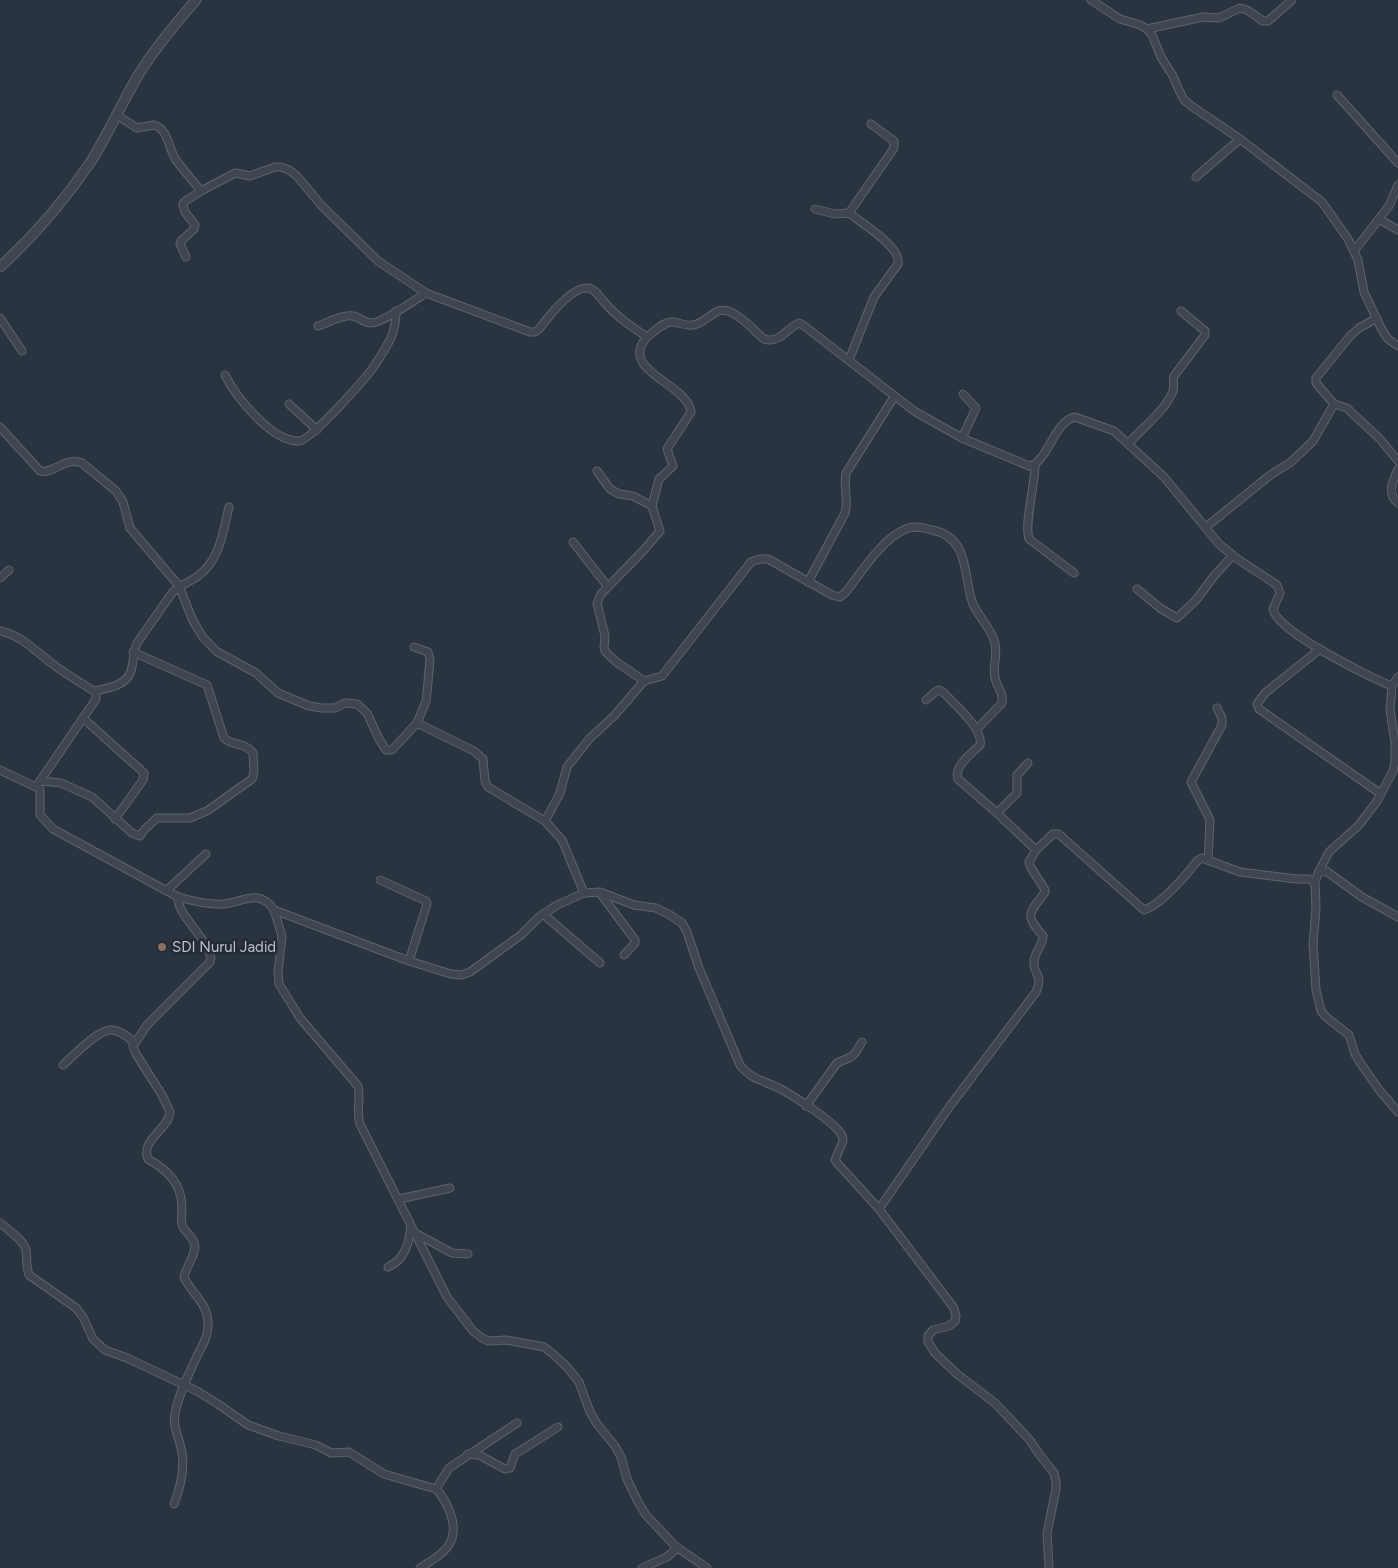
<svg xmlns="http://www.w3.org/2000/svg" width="1398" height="1568" viewBox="0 0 1398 1568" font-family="Figtree,sans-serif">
	<rect width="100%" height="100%" fill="#2a3441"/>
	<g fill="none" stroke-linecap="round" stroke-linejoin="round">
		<defs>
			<g id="minor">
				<polyline points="1091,0 1120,19 1140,25 1147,29 1152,35 1161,57 1173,76 1178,88 1184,100 1190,105 1240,139 1322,202 1348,239 1358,260 1364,292 1381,328 1388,339 1398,346"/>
				<polyline points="1147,29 1203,17 1219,18 1240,8 1247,10 1263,21 1268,21 1292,0"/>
				<polyline points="1337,95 1398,163"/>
				<path d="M118 116 137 128 154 125C169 130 168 148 176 160 184 171 193 181 201 191L235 173 250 176 275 167H281L289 170 297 176 321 205 378 261 426 293 530 332H535L539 329C548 317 572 286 588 288 596 289 600 298 605 303 617 317 632 327 647 337 655 331 664 321 673 322 680 323 686 326 693 325 702 324 709 316 716 312 731 303 753 330 764 339 779 344 786 329 799 323L803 325 914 411 962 438 1029 466C1047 464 1054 421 1075 417L1114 431 1164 477 1219 544 1236 558 1277 585 1280 593 1273 609C1276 631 1371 678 1392 686L1390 710 1395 742V761L1393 771 1377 801 1359 825 1329 852 1318 873 1315 883 1316 908 1313 944 1316 990 1321 1011 1326 1017 1349 1035 1355 1054 1361 1064 1380 1091 1398 1112"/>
				<polyline points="1196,177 1240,139"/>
				<path d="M815 209 835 214 849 213C861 223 902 247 898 264L874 297 849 360"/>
				<polyline points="849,213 894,148 894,141 871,124"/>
				<polyline points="1379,219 1398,230"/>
				<polyline points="1354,251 1389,206 1398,185"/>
				<polyline points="186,257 180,244 181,241 194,229 195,225 185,212 183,205 184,202 201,191"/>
				<polyline points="0,318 22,351"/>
				<path d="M318 326C328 323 342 314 353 316 359 317 364 323 371 323 382 323 415 300 426 293"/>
				<path d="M225 375C236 397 272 442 299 441 310 441 360 384 369 373 377 363 384 351 390 340 394 331 396 321 396 311"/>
				<polyline points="289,404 317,430"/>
				<polyline points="1334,404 1347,408 1351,412 1380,439 1398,461"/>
				<path d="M0 427 40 471C53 475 65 456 82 463L116 491 123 502 130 528 179 586 193 621 202 636 216 651 256 673 278 693 309 706 322 708H335L345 703 357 704 367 713 379 739 386 750H392L417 723 474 751 483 759 485 781 488 787 545 821 562 840 584 893"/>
				<polyline points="962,438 976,408 963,394"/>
				<path d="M1128 444C1141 429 1166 410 1173 391 1175 386 1172 381 1174 376L1205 335V331L1181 311"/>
				<path d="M1035 465C1035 485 1024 524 1029 539L1074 573"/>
				<path d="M1398 469C1393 481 1386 493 1398 503"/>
				<polyline points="597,471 610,489 619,494 633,496 652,506"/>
				<polyline points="1206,527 1269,476 1291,462 1313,441 1334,404 1316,383 1316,378 1350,336 1359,328 1377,318"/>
				<polyline points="573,542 608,587"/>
				<polyline points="0,578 9,570"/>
				<path d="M808 582 845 513C849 500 843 487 846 473L894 397"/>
				<polyline points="1137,589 1160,608 1177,618 1196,600 1214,576 1233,555"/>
				<path d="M0 631C22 636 33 649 50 662 64 673 79 682 94 691L96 693V699L38 784"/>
				<polyline points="414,647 428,652 430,659 427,693 426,701 417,723"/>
				<polyline points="1320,649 1265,693 1257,704 1259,709 1381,794"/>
				<path d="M644 681 662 676 751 562 760 559H768L832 595 840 597 846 592C861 573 882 538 906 529 914 525 924 528 932 530 943 532 953 538 959 549 968 566 966 587 973 604 979 617 990 628 994 640 999 653 992 666 995 678 997 688 1004 692 1002 703L977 729"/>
				<polyline points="1392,686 1398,677"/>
				<path d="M94 691C108 688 126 686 131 671 134 661 133 652 137 643L172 593C180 585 190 582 198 576 220 560 223 532 229 507"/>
				<path d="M926 700 935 692 939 690 943 692C954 704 984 729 980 745 972 753 953 767 958 779L997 813 1036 850"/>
				<polyline points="83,718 144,773 143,780 115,819"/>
				<path d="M0 770 40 789V815L53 829 178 897C192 901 209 905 224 904 244 902 259 888 274 910L409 961 451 974 461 975 470 972 521 935 539 917 557 905 584 893 600 892 634 905 656 908 670 915 682 923 687 932 699 968 740 1065C750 1079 765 1081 779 1088 794 1096 828 1118 839 1131 842 1134 843 1137 843 1141L835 1160 838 1164 879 1209 954 1308 956 1316 955 1321 949 1326 933 1330 928 1336V1342L935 1353 957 1374 995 1403 1029 1439 1039 1454 1054 1473 1056 1482V1489L1047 1533 1049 1568"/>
				<path d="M41 781 61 783 92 797 132 833 140 836 145 829 157 818H190L207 811 252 779 254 772 253 753C245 742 232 746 224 738L207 685 133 652"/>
				<polyline points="997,813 1017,793 1017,775 1028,763"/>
				<path d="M545 821 560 793 567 767 590 738 614 716 644 681 615 661 605 651 604 647 605 636 597 603 601 594 643 551 660 531 652 506 659 479 673 466 667 449 691 412C688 383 617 371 647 337"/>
				<polyline points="1208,860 1210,820 1191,782 1222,725 1222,718 1217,708"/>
				<polyline points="1318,873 1326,871 1362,897 1398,917"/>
				<polyline points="380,880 426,901 427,904 409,961"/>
				<polyline points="166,891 206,854"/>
				<polyline points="600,893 635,940 635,943 624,955"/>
				<path d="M274 910 282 936 278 972 279 984 300 1018 358 1086C361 1098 356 1112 360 1124L447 1297 473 1331 482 1338 488 1341 506 1340 544 1347 553 1354 567 1367 579 1382 590 1412 597 1424 615 1446 621 1457 627 1479 638 1502 646 1515 675 1546V1550L667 1557 642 1568"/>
				<polyline points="543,914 600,963"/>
				<path d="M63 1065C73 1056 98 1030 110 1030 119 1029 128 1037 134 1042"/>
				<polyline points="806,1106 837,1063 851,1057 856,1052 862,1042"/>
				<polyline points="399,1199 450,1188"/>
				<path d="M879 1209 950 1106 1036 992C1044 973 1033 976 1034 962 1034 952 1043 946 1043 936 1024 914 1029 914 1045 892V890L1030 866 1029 862 1036 850 1053 834H1058L1061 836 1144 910C1161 905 1187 874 1198 860L1202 858 1240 872 1296 879H1309L1315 883"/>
				<path d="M0 1223C8 1230 23 1239 26 1250 27 1259 26 1267 29 1275L76 1308 83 1317 93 1339 105 1350 127 1358 197 1391 218 1404 248 1425 279 1436 316 1445 331 1453 349 1452 384 1474 436 1489C443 1496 446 1503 450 1512 461 1543 444 1553 420 1568"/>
				<polyline points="415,1233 452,1253 468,1254"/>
				<path d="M388 1267C405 1260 409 1243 411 1226"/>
				<polyline points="468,1454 479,1455 505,1469 510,1468 515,1454 558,1427"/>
				<polyline points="436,1489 449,1468 517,1423"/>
				<path d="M174 1504C181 1486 186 1467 181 1448 178 1435 173 1428 175 1414 178 1395 189 1374 197 1356 202 1346 209 1335 208 1324 208 1302 191 1294 184 1277 186 1267 194 1258 195 1247 195 1239 187 1234 183 1227 180 1221 182 1214 182 1208 182 1183 167 1170 148 1159 140 1140 169 1129 170 1112L162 1095 136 1054 133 1046 147 1025 210 962 211 958C207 937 176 914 178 897"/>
				<polyline points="675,1546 707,1568"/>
			</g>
			<path id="tertiary" d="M0 267C34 236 64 201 90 163 107 136 120 107 136 79 151 53 176 23 196 0"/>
		</defs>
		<use href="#minor" stroke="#5c646e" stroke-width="9"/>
		<use href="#tertiary" stroke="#5c646e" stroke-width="11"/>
		<use href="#minor" stroke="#3e4651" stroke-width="7"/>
		<use href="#tertiary" stroke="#3e4651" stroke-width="9"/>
	</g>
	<circle fill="#8d6e63" stroke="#232b36" stroke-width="2" cx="162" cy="947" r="5"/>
	<g text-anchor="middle" stroke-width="5" stroke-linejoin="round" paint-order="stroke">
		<g font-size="15" fill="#bbc1cb" stroke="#232b36" text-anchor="start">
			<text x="172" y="952">SDI Nurul Jadid</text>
		</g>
	</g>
</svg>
